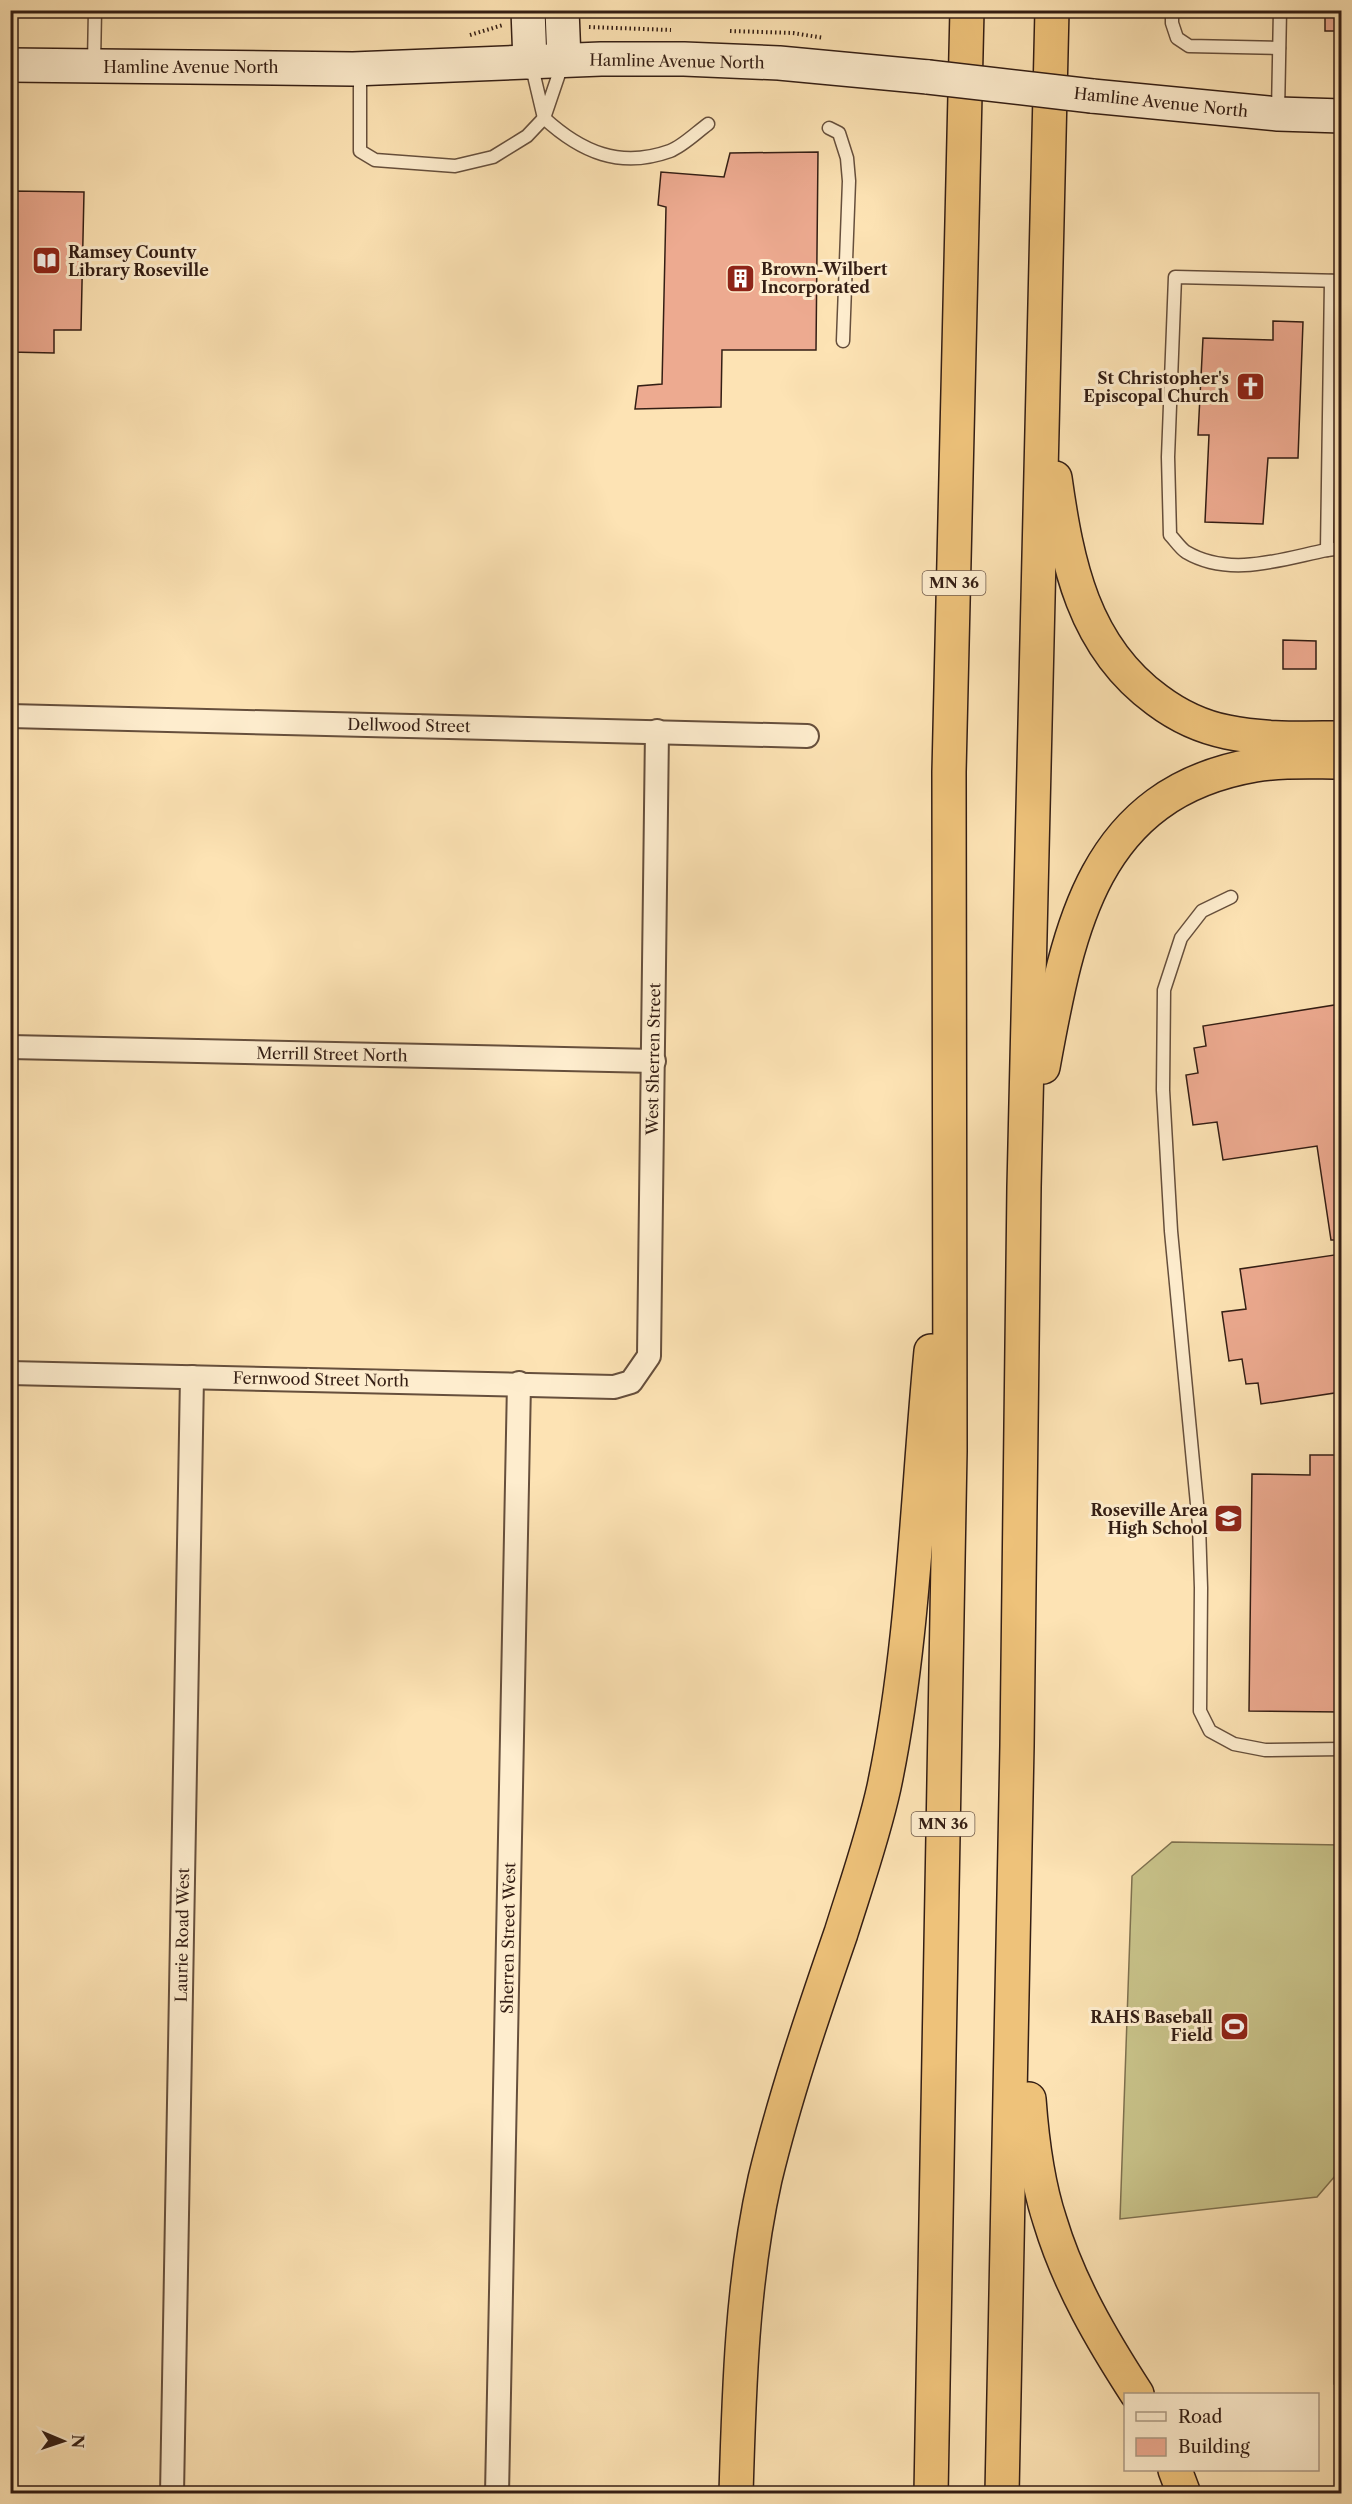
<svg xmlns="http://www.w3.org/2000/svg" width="1352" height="2504" viewBox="0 0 1352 2504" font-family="'Libre Caslon Text',serif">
	<rect width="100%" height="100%" fill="#fde3b4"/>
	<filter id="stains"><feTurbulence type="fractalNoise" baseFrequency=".00333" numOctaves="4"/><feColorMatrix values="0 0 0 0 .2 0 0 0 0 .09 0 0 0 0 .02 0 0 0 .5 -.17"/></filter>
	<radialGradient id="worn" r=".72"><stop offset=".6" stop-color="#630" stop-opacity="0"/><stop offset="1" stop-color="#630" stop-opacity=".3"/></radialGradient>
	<polygon fill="#c7c188" stroke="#7e704e" stroke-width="1.5" points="1172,1842 1341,1845 1341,2384 1334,2384 1335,2176 1317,2197 1120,2219 1132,1876"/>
	<g fill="#edaa90" stroke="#341e14" stroke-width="1.5">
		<rect x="1325" y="10" width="16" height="21"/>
		<polygon points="818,152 816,350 722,350 721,407 635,409 638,386 662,384 666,207 658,205 661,172 724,177 730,153"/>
		<polygon points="10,191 84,192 81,330 54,330 54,353 10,352"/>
		<polygon points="1273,321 1303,322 1298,458 1268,458 1263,524 1205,522 1209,435 1198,435 1203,338 1273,340"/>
		<polygon points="1283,640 1316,641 1316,669 1283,669"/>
		<polygon points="1341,1004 1341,1240 1331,1240 1317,1146 1223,1160 1217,1122 1193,1125 1186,1075 1198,1073 1194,1048 1206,1046 1203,1026"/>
		<polygon points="1341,1254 1341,1392 1261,1404 1258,1383 1246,1384 1242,1359 1229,1361 1222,1312 1246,1309 1240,1269"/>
		<polygon points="1310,1455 1341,1455 1341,1712 1249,1711 1252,1474 1310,1475"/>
	</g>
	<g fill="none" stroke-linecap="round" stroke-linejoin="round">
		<defs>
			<g id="lane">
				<polyline points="1172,10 1172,23 1177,38 1189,46 1279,48"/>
				<polyline points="94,63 95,10"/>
				<polyline points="531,63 544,118 563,62"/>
				<path d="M360 71V151L375 160 455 166 493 157 527 136 544 118C581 152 620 169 670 151 683 146 697 132 708 124"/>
				<polyline points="1278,112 1280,10"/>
				<polyline points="829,128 839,133 847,158 849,181 843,341"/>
				<polyline points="1331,281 1327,550 1342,548"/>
				<path d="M1327 550C1282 559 1230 578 1186 552 1180 548 1175 540 1170 535L1168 457 1175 277 1342 281"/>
				<polyline points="1231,897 1202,911 1181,938 1164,990 1163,1090 1171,1231 1199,1525 1201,1588 1200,1711 1210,1731 1234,1744 1265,1750 1342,1749"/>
			</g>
			<g id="street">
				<polyline points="10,716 807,736"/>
				<polyline points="10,1047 654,1061"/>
				<polyline points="10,1373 614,1387 631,1382 649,1356 657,731"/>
				<polyline points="172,2494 192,1377"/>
				<polyline points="497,2494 519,1383"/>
			</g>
			<g id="secondary">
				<polyline points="528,10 530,62"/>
				<polyline points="562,10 564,60"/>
				<polyline points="10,65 353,69 601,59 684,59 779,63 928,77"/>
				<polyline points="1092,96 1278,114 1342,116"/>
			</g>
			<g id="highway">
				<path d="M1055 478C1067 563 1083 646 1157 700 1177 715 1202 727 1227 732 1265 740 1304 738 1342 738"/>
				<path d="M1043 1067C1068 930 1092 793 1255 765 1283 760 1313 762 1342 762"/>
				<path d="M1029 2099C1032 2140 1037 2182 1050 2221 1069 2284 1102 2340 1137 2394"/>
				<polyline points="1175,2470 1184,2494"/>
				<path d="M736 2494C739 2389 742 2282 765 2179 785 2096 813 2014 841 1933 856 1885 873 1837 884 1787 914 1644 917 1496 931 1351"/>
				<polyline points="931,2494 950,1451 949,772 967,10"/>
				<polyline points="1002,2494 1017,1746 1024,1187 1052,10"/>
			</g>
		</defs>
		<use href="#lane" stroke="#664f3c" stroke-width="15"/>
		<use href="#street" stroke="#664f3c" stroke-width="26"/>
		<use href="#secondary" stroke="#341e14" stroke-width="36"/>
		<use href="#highway" stroke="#341e14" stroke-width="36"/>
		<g stroke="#341e14" stroke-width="4" stroke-dasharray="1.5 3" stroke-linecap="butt">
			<polyline points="589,27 671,30"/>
			<polyline points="730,31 793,33 824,38"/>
			<polyline points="470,35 503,25"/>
		</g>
		<use href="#lane" stroke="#feedce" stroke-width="12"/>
		<use href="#street" stroke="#feedce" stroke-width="22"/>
		<use href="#secondary" stroke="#feedce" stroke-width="33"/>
		<use href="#highway" stroke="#eec27a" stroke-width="33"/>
		<defs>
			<polyline id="secondary-bridge" points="928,77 1092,96"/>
		</defs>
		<use href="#secondary-bridge" stroke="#341e14" stroke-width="36" stroke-linecap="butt"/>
		<use href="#secondary-bridge" stroke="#feedce" stroke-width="33"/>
	</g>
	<defs>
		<symbol id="library-square" viewBox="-11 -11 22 22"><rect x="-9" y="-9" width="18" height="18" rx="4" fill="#8f2418" stroke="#feedce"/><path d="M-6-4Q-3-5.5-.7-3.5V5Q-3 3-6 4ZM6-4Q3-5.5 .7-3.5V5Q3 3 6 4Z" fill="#fff"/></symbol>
		<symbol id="building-square" viewBox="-11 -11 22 22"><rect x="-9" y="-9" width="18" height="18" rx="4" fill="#8f2418" stroke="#feedce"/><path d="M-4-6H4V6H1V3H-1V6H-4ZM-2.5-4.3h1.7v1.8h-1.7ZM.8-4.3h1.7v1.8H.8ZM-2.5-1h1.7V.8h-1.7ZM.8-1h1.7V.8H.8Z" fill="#fff"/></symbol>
		<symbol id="church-square" viewBox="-11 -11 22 22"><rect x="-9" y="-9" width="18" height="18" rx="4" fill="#8f2418" stroke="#feedce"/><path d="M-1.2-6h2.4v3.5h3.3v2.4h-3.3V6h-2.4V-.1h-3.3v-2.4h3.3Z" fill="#fff"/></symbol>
		<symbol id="school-square" viewBox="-11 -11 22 22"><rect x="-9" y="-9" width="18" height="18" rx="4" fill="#8f2418" stroke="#feedce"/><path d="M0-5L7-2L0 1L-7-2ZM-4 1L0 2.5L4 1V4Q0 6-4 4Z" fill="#fff"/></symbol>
		<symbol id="stadium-square" viewBox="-11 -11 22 22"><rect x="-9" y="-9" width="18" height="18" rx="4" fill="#8f2418" stroke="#feedce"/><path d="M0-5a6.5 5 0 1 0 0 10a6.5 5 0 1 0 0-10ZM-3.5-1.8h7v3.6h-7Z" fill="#fff"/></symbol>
	</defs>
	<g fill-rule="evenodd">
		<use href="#library-square" x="30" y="244" width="33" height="33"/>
		<use href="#building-square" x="724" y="262" width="33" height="33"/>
		<use href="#church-square" x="1234" y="370" width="33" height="33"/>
		<use href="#school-square" x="1212" y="1502" width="33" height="33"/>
		<use href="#stadium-square" x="1218" y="2010" width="33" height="33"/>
	</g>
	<g text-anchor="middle" stroke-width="6" stroke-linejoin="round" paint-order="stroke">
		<g fill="#feedce" stroke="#715c4c" stroke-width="1.5">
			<rect x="922.5" y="571" width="63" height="24" rx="4.5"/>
			<rect x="911.5" y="1812" width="63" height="24" rx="4.5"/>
		</g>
		<g font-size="15" font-weight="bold" fill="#341e14">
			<text x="954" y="588">MN 36</text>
			<text x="943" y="1829">MN 36</text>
		</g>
		<g font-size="16" fill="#341e14" stroke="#feedce">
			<text transform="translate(677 61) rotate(1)" y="6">Hamline Avenue North</text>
			<text x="191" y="73">Hamline Avenue North</text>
			<text transform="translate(1161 102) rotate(6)" y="6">Hamline Avenue North</text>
			<text transform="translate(409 725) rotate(1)" y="6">Dellwood Street</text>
			<text transform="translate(332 1054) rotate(1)" y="6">Merrill Street North</text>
			<text transform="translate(653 1059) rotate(-89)" y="6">West Sherren Street</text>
			<text transform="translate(321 1379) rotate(1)" y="6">Fernwood Street North</text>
			<text transform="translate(182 1935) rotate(-89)" y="6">Laurie Road West</text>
			<text transform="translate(508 1938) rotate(-89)" y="6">Sherren Street West</text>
		</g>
		<g font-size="16" font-weight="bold" fill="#341e14" stroke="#feedce" text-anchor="end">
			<text x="68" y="258" text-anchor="start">Ramsey County<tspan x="68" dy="18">Library Roseville</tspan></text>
			<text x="761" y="275" text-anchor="start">Brown-Wilbert<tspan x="761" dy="18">Incorporated</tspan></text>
			<text x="1229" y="384">St Christopher's<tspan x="1229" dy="18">Episcopal Church</tspan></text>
			<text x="1208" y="1516">Roseville Area<tspan x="1208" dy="18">High School</tspan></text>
			<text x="1213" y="2023">RAHS Baseball<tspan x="1213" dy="18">Field</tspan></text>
		</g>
	</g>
	<rect width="1352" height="2504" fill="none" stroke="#fde3b4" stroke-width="36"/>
	<rect x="12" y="12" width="1328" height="2480" fill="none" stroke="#341e14" stroke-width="3"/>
	<rect x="18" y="18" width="1316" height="2468" fill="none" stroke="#341e14" stroke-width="1.5"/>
	<rect x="1124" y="2393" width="195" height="78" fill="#feedce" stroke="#ad9a84" stroke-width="1.5"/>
	<rect x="1136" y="2412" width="30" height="9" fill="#feedce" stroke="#ad9a84" stroke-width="1.5"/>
	<text x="1178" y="2423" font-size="18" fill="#341e14">Road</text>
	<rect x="1136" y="2438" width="30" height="18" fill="#edaa90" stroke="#ad9a84" stroke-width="1.5"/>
	<text x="1178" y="2453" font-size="18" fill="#341e14">Building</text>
	<g transform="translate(63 2441) rotate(92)" stroke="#feedce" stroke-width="4.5" paint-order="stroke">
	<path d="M0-4.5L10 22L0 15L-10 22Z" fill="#341e14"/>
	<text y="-9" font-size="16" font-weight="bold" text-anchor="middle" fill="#341e14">N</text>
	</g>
	<rect width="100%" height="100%" filter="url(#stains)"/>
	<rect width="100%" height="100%" fill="url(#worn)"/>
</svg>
